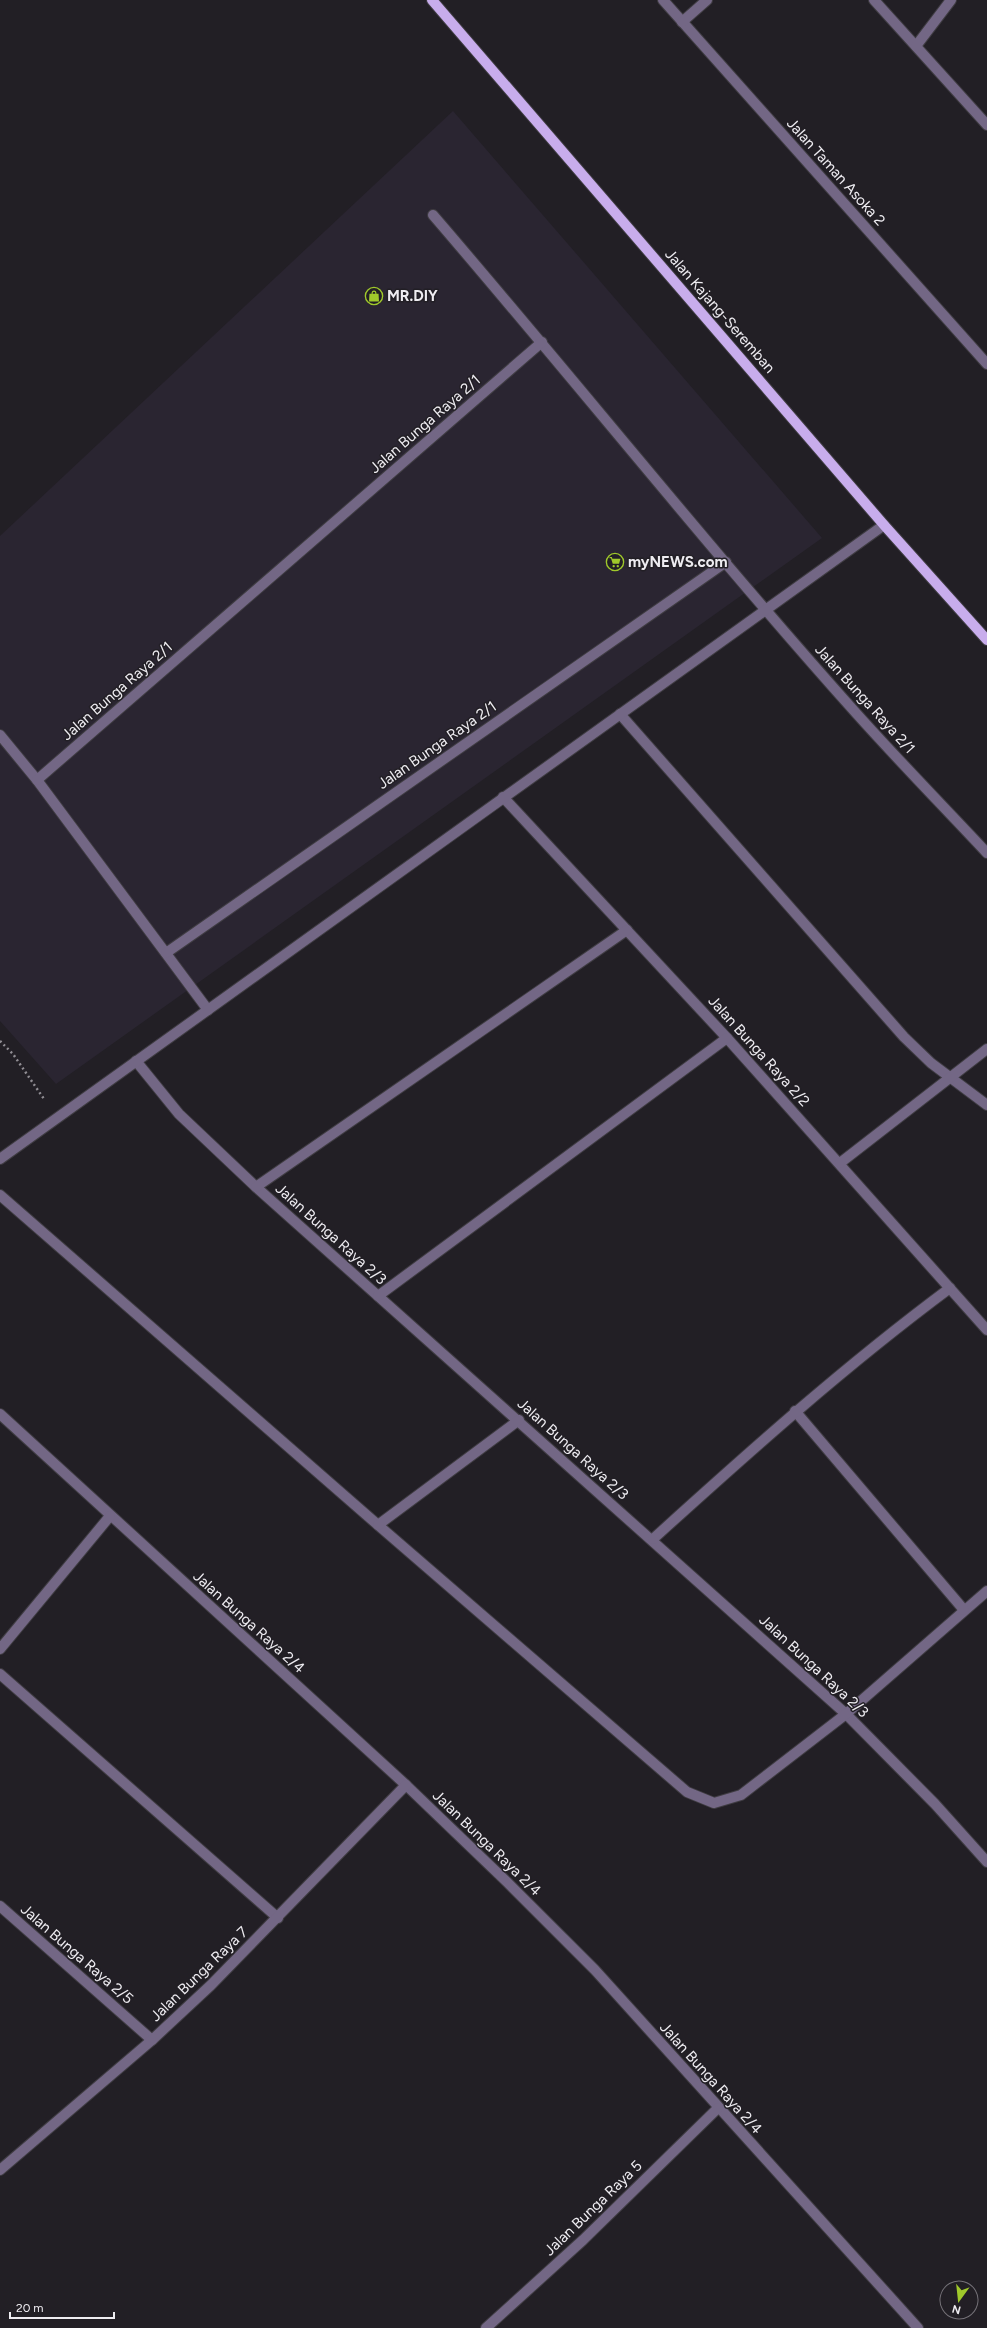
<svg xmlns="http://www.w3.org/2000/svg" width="987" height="2328" viewBox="0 0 987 2328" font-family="Figtree,sans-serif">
	<rect width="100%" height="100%" fill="#221f25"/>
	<polygon fill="#2a2531" points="453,111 822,538 56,1084 0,1021 0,536"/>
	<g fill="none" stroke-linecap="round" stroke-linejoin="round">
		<defs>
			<g id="minor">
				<polyline points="663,0 987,364"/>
				<polyline points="874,0 987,125"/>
				<polyline points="682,22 707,0"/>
				<polyline points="916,46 951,0"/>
				<path d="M433 215C575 380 711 551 856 713 899 761 943 806 987 853"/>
				<polyline points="620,714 904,1037 931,1063 987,1105"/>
				<polyline points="0,735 37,780 208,1010"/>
				<polyline points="37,780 542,342"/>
				<polyline points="503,797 727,1038 987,1330"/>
				<polyline points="166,953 726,562"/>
				<polyline points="136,1061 179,1114 256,1187 846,1714 935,1804 987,1862"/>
				<polyline points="0,1159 884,525"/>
				<polyline points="840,1163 987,1049"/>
				<polyline points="256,1187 627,930"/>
				<polyline points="0,1195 378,1525 687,1792 714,1803 741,1795 846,1714 987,1591"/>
				<polyline points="378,1296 727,1038"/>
				<polyline points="795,1411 964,1610"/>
				<polyline points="0,1414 406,1785 507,1882 595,1970 918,2328"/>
				<polyline points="378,1525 519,1420"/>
				<path d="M653 1539C749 1452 845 1366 950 1288"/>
				<polyline points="0,1649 110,1516"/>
				<polyline points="0,1674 278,1918"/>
				<polyline points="0,1906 152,2040"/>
				<polyline points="0,2170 152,2040 211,1985 406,1785"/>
				<polyline points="486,2328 583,2240 718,2108"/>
			</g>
			<polyline id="major" points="432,0 884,525 987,640"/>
		</defs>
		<use href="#minor" stroke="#3f3c42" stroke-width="12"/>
		<use href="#major" stroke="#3f3c42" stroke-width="12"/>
		<polyline stroke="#908d93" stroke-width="2.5" stroke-dasharray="2 3" stroke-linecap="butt" points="0,1041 13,1054 44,1099"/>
		<use href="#minor" stroke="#736785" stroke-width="10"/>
		<use href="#major" stroke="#c8adec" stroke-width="10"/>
	</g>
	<defs>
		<symbol id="shop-ring" viewBox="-11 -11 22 22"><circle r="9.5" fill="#221f25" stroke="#a0c92b" stroke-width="1.5"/><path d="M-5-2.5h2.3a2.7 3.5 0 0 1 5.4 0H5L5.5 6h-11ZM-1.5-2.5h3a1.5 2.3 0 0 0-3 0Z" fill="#a0c92b"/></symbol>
		<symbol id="supermarket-ring" viewBox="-11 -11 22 22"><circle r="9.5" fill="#221f25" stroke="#a0c92b" stroke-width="1.5"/><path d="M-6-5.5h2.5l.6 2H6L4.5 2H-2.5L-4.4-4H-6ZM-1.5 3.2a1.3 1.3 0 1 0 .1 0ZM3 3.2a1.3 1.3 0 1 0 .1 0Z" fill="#a0c92b"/></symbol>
	</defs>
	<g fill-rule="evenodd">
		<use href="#shop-ring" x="364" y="286" width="20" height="20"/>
		<use href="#supermarket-ring" x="605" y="552" width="20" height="20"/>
	</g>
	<g text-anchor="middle" stroke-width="3" stroke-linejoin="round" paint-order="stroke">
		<g font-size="15" fill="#eeecf1" stroke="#221f25">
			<text transform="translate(836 172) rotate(48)" y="5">Jalan Taman Asoka 2</text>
			<text transform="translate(720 311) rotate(49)" y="5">Jalan Kajang-Seremban</text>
			<text transform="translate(425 424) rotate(-41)" y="5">Jalan Bunga Raya 2/1</text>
			<text transform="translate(117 691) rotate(-41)" y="5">Jalan Bunga Raya 2/1</text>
			<text transform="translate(865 699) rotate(48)" y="5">Jalan Bunga Raya 2/1</text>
			<text transform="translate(437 745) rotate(-35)" y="5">Jalan Bunga Raya 2/1</text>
			<text transform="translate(759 1051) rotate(48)" y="5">Jalan Bunga Raya 2/2</text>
			<text transform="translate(331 1234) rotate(42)" y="5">Jalan Bunga Raya 2/3</text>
			<text transform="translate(573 1449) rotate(42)" y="5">Jalan Bunga Raya 2/3</text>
			<text transform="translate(249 1622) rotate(42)" y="5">Jalan Bunga Raya 2/4</text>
			<text transform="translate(814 1666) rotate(43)" y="5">Jalan Bunga Raya 2/3</text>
			<text transform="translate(487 1843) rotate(44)" y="5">Jalan Bunga Raya 2/4</text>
			<text transform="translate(77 1954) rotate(41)" y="5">Jalan Bunga Raya 2/5</text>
			<text transform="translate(199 1974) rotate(-44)" y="5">Jalan Bunga Raya 7</text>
			<text transform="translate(711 2078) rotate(48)" y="5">Jalan Bunga Raya 2/4</text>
			<text transform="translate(593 2208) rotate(-44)" y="5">Jalan Bunga Raya 5</text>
		</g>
		<g font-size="15" font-weight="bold" fill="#eeecf1" stroke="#221f25" text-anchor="start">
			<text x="387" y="301">MR.DIY</text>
			<text x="628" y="567">myNEWS.com</text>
		</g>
	</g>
	<g transform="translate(959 2300) rotate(195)"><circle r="19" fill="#221f25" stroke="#747177"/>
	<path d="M0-3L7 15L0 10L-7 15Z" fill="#a0c92b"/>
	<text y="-6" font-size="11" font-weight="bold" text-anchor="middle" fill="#eeecf1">N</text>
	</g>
	<path d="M10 2312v6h104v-6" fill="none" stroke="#eeecf1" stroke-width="2"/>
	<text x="16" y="2312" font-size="12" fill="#eeecf1" stroke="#221f25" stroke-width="3" paint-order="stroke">20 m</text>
</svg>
